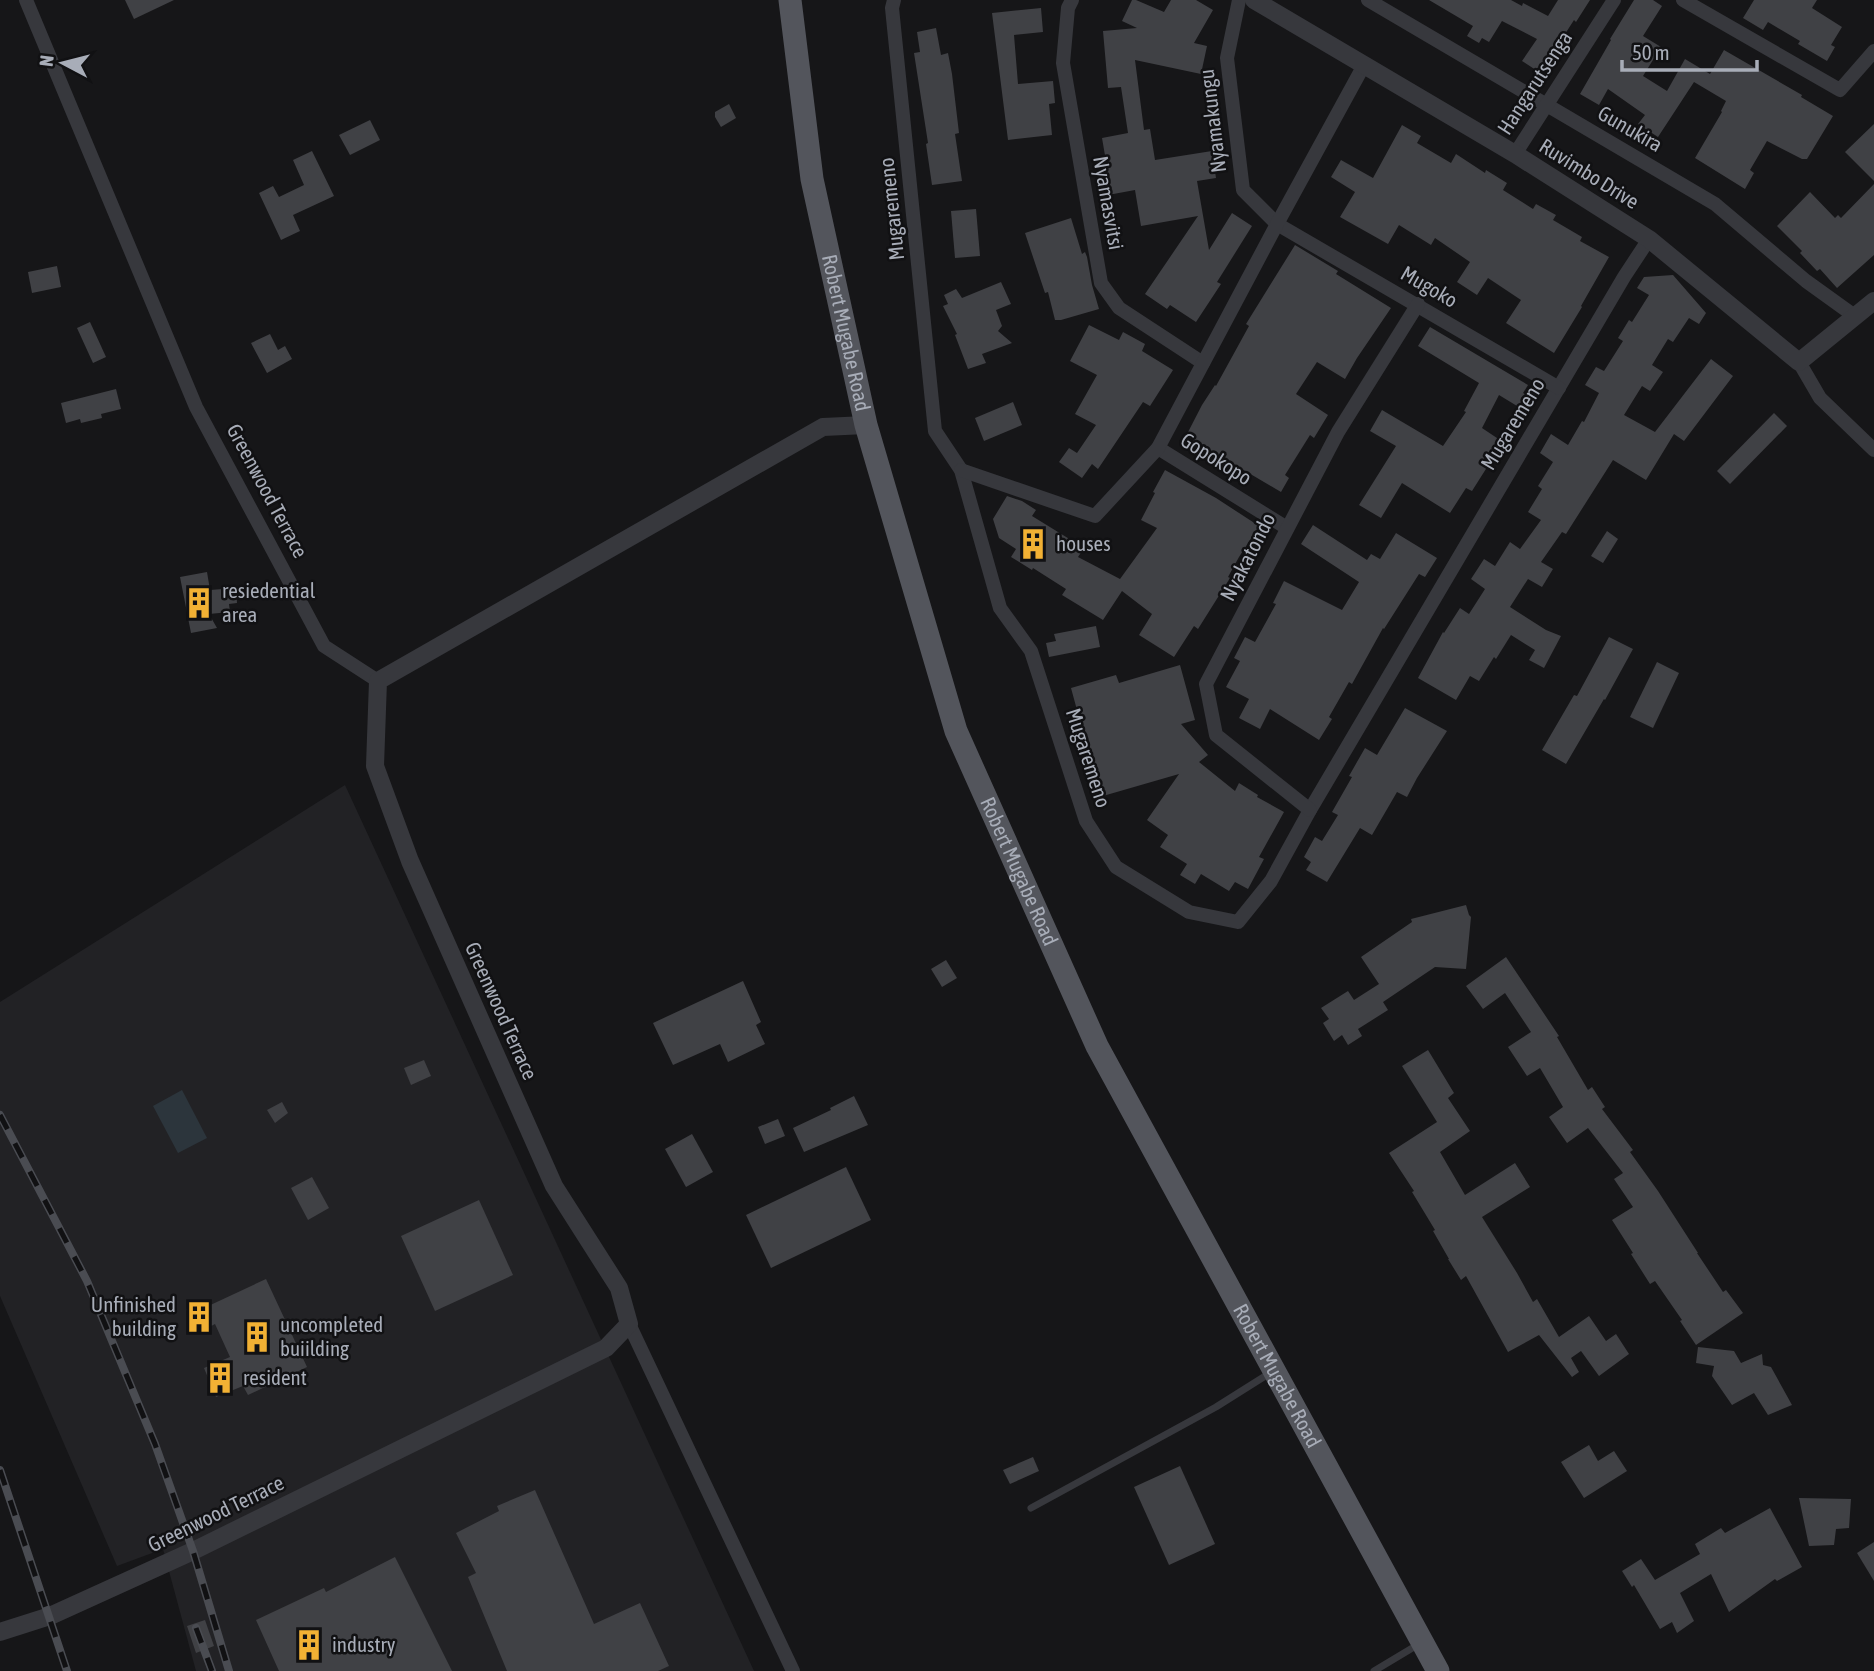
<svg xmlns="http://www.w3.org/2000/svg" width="1874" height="1671" viewBox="0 0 1874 1671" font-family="'Asap Condensed',sans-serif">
	<rect width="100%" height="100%" fill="#161618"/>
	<polygon fill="#222225" points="345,785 754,1671 196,1671 163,1549 117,1566 0,1296 0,1002"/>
	<polygon fill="#2c353c" points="182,1090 207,1138 178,1153 153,1106"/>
	<g fill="#404145">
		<polygon points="125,0 174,0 134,19"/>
		<polygon points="1132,0 1136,0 1164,12 1171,0 1196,0 1213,10 1194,43 1207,46 1201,74 1135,60 1144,130 1150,129 1155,160 1212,151 1216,178 1197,181 1209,250 1232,213 1252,226 1217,282 1221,284 1196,322 1170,305 1167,309 1145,294 1198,216 1141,226 1135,190 1108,195 1104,168 1107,167 1102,138 1128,133 1121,87 1108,88 1103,31 1137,28 1122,21"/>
		<polygon points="1429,0 1511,0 1522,6 1523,3 1548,16 1558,0 1590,0 1576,22 1574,20 1551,56 1556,59 1545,76 1522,61 1537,39 1502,21 1489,42 1482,38 1479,43 1467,36 1473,26"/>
		<polygon points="1634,0 1653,0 1662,6 1643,36 1661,47 1643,76 1667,91 1685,59 1710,74 1724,50 1802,95 1801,97 1833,116 1807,159 1802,159 1767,141 1750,170 1754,173 1745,189 1695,158 1722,112 1721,111 1726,101 1694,82 1658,137 1638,124 1645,115 1608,89 1599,105 1580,94 1611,40 1610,39"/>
		<polygon points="1754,0 1817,0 1812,8 1842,27 1831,45 1835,47 1827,61 1798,44 1800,41 1768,22 1763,30 1743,18"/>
		<polygon points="1041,8 1043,32 1014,35 1018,84 1053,81 1055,103 1049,104 1052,135 1008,140 992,13"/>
		<polygon points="936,28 941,55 948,53 952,74 959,133 955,134 962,181 932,185 926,144 928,143 914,53 920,52 917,32"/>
		<polygon points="729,104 736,118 721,127 715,117 715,112"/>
		<polygon points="370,120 380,140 350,155 339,135"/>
		<polygon points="1874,124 1874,181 1845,152"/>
		<polygon points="1402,125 1421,136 1417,143 1451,163 1456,154 1485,173 1486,170 1507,183 1503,190 1533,209 1536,204 1556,215 1553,220 1582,237 1580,241 1609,257 1581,306 1582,307 1554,353 1506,323 1521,300 1488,278 1477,295 1457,282 1470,262 1435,238 1431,245 1399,225 1388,244 1340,217 1355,192 1331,177 1341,160 1373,178"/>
		<polygon points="312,151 334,196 293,215 300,231 281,240 259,193 273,186 279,197 304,185 293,160"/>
		<polygon points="1874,184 1874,255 1837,288 1820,269 1817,271 1800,253 1802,251 1777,226 1810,192 1835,218 1838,215 1841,218"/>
		<polygon points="976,209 980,256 955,258 951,211"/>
		<polygon points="1071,218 1082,254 1085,252 1087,257 1092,285 1099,309 1061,320 1055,320 1048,292 1045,293 1025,233"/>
		<polygon points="1295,245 1338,271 1336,274 1391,308 1357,358 1345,379 1317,362 1296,394 1328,415 1314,438 1310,435 1285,475 1289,478 1281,492 1186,436 1202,405 1215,385 1216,386 1249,326 1246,324"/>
		<polygon points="57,266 61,287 32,293 28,272"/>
		<polygon points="1673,275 1706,313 1699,324 1689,318 1673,342 1668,339 1652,365 1663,372 1650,391 1642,386 1624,415 1655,432 1711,359 1733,376 1684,441 1674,434 1646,480 1613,460 1566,534 1562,532 1541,562 1553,569 1542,587 1528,579 1510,607 1546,630 1561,636 1544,668 1529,660 1535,650 1511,635 1496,659 1494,657 1479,681 1470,676 1456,700 1418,678 1443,632 1444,633 1460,608 1469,614 1485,589 1471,579 1484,559 1495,566 1510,542 1520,549 1541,520 1528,512 1542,489 1538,486 1553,462 1540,453 1551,434 1568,445 1582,421 1584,422 1599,393 1585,385 1596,367 1604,371 1623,341 1618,338 1629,320 1632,322 1649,295 1637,288 1644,277"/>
		<polygon points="1001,282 1011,304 996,310 1002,326 998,331 1012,343 982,354 986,363 968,369 955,335 957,334 943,306 948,304 944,295 956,289 962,298"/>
		<polygon points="90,322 106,357 93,363 77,328"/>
		<polygon points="1089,325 1119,340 1123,332 1145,344 1142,351 1173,370 1150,406 1143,402 1098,469 1092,464 1082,478 1059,462 1069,448 1077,453 1096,425 1075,414 1097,375 1070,361"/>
		<polygon points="1430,327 1528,385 1523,393 1535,400 1527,412 1499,395 1482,428 1503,442 1472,491 1466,488 1450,513 1402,483 1381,518 1359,505 1396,446 1370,431 1382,410 1443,446 1466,412 1464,411 1479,383 1418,346"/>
		<polygon points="270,334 278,350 285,346 292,359 267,373 251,343"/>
		<polygon points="116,389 121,409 101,414 102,418 81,423 80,419 66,423 61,403"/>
		<polygon points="1013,402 1022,425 984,441 975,418"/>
		<polygon points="1774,413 1787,426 1730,484 1717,471"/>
		<polygon points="1165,470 1216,498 1259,526 1239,557 1228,577 1230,578 1198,629 1194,626 1174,657 1139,635 1152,614 1122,591 1103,620 1062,595 1066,589 1033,568 1032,570 1011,557 1016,549 999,538 993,519 1007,496 1022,501 1036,510 1032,516 1084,548 1078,557 1120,579 1157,528 1141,520 1155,493 1153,492"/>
		<polygon points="1313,525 1367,560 1371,554 1380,559 1396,533 1437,558 1425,577 1419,574 1384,629 1383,628 1352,684 1349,682 1329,717 1332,719 1319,740 1270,709 1260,729 1239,718 1249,699 1226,687 1240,661 1234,658 1245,637 1255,642 1276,604 1273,603 1284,581 1342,610 1359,582 1301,544"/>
		<polygon points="1607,531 1618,539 1603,563 1591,556"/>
		<polygon points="207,572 210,590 236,588 237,603 229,604 230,612 209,614 217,628 191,633 180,577"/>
		<polygon points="1096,626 1100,647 1049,657 1046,643 1056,641 1054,634"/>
		<polygon points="1609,637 1633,649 1605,700 1604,699 1566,764 1542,750 1574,695 1577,696"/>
		<polygon points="1657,662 1679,673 1653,728 1630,717"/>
		<polygon points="1180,665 1195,720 1181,724 1208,755 1199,762 1235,791 1239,783 1258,795 1257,797 1284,812 1259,857 1264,859 1248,889 1235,882 1229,891 1201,874 1195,884 1180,875 1187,864 1160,847 1168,835 1147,820 1179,774 1096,798 1088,769 1095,767 1079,709 1077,710 1071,688 1116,675 1119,683"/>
		<polygon points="1405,708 1447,731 1417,778 1407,797 1397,792 1372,835 1360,828 1327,882 1306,870 1311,862 1304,857 1315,837 1322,841 1338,815 1332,812 1352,777 1349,776 1365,748 1377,755"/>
		<polygon points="1466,905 1469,915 1471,917 1466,969 1435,967 1383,1002 1388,1010 1358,1029 1362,1036 1348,1045 1342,1035 1334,1041 1323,1023 1329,1019 1321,1008 1348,991 1354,1000 1379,984 1361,957 1412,922 1411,919"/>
		<polygon points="1506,957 1559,1036 1557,1037 1588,1090 1592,1087 1605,1107 1602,1109 1633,1150 1630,1152 1658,1191 1698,1253 1697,1253 1723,1292 1726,1290 1743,1313 1696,1345 1680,1321 1682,1320 1655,1281 1650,1284 1631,1254 1633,1253 1612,1220 1633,1207 1614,1179 1623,1173 1588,1128 1567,1143 1549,1117 1563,1107 1540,1068 1527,1076 1508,1047 1531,1032 1505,993 1483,1009 1466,986"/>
		<polygon points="946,960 957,978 942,987 931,969"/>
		<polygon points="743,981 761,1022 756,1025 765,1044 728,1062 720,1044 673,1065 653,1023"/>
		<polygon points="1428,1050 1454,1093 1448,1098 1470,1131 1440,1152 1465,1195 1515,1163 1530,1187 1482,1217 1517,1273 1533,1302 1537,1299 1559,1337 1589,1316 1606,1341 1616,1334 1629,1354 1599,1376 1581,1351 1571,1358 1579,1372 1572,1377 1539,1335 1508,1352 1466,1276 1461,1280 1448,1259 1449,1259 1433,1231 1435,1230 1412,1192 1414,1191 1389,1153 1437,1122 1402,1066"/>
		<polygon points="424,1060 431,1076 411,1085 404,1068"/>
		<polygon points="854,1096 868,1125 804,1152 793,1128 831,1110 830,1108"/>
		<polygon points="282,1102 288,1113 275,1123 267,1110"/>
		<polygon points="778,1119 785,1136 765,1144 758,1127"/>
		<polygon points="692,1134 713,1172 686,1187 665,1149"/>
		<polygon points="846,1167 871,1220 771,1268 746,1215"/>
		<polygon points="312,1177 329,1208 308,1220 291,1188"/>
		<polygon points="479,1200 513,1275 435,1311 401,1236"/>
		<polygon points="266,1279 307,1367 248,1395 243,1386 216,1397 204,1368 230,1357 215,1324 198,1333 186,1309 200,1301 204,1308"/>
		<polygon points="1698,1347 1734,1351 1741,1363 1762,1354 1763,1365 1771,1367 1792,1405 1768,1415 1754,1393 1732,1405 1712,1376 1714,1366 1696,1363"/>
		<polygon points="1589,1445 1598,1461 1614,1451 1627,1471 1584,1498 1561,1462"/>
		<polygon points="1033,1457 1039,1471 1010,1484 1003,1470"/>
		<polygon points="1180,1466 1215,1544 1169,1565 1134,1487"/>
		<polygon points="535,1490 594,1624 640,1603 669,1666 658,1671 507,1671 468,1577 476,1573 456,1533 499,1511 497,1506"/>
		<polygon points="1799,1498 1851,1499 1849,1528 1836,1529 1834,1545 1809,1546"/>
		<polygon points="1770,1508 1802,1567 1777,1581 1775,1579 1729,1612 1711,1574 1680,1593 1694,1621 1677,1633 1672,1622 1660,1629 1634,1585 1632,1587 1622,1571 1641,1559 1655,1580 1700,1554 1695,1544 1721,1528 1725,1533"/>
		<polygon points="1874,1542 1874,1581 1857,1553"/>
		<polygon points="395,1557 452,1671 279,1671 256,1620 324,1588 326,1592"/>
		<polygon points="205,1620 214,1646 196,1653 187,1626"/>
	</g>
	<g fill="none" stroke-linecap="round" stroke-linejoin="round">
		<g stroke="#37383d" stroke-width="7">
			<polyline points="1031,1508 1216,1407 1270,1373"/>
			<polyline points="1374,1671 1419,1644"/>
		</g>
		<g stroke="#37383d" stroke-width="14">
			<polyline points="26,0 196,407 324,646 378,681"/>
			<polyline points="894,0 892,8 935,431 961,470 1000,608 1031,651 1086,821 1116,867 1189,912 1238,922 1271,881 1310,810 1624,277 1649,239"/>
			<polyline points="1072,0 1068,8 1063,63 1101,283 1119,308 1203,363"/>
			<polyline points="1239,0 1227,58 1243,190 1277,224 1559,388"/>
			<polyline points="1368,0 1715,204 1806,281 1856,317"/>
			<polyline points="1683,0 1840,90 1874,51"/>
			<polyline points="1515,154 1614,0"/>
			<polyline points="1799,362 1820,398 1874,450"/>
			<polyline points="1158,448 1287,528"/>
			<polyline points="961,470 1095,516 1158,448 1277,224 1364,65"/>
			<polyline points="1310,810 1216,735 1206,684 1338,432 1418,304"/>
			<polyline points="629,1324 793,1671"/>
		</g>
		<g stroke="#37383d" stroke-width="18">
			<polyline points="1254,0 1515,154 1649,239 1799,362 1874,301"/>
			<polyline points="0,1632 50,1616 193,1551 606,1348 629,1324 619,1288 554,1186 410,861 375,766 378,681 823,427 866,425"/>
		</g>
		<path stroke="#53555c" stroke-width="23" id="s1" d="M790 0 812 179 866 425 956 731 1097 1046 1438 1671"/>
		<defs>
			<g id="rail">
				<polyline points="0,1115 87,1281 155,1444 193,1551 229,1671"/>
				<polyline points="0,1470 67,1671"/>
				<polyline points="196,1628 212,1671"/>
			</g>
		</defs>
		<use href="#rail" stroke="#4a4c52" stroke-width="8"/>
		<use href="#rail" stroke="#111113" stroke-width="5" stroke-dasharray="16" stroke-linecap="butt"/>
	</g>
	<defs>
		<symbol id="building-bare" viewBox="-9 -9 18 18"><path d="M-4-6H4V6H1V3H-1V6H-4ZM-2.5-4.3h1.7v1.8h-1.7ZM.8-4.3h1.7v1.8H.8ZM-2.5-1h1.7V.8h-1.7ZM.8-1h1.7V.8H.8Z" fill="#f2b134" stroke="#111113" stroke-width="2.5" paint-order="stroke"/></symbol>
	</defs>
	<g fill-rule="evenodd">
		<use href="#building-bare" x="1011" y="522" width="44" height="44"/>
		<use href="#building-bare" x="177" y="581" width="44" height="44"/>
		<use href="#building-bare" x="177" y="1295" width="44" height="44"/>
		<use href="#building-bare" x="235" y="1315" width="44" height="44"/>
		<use href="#building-bare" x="198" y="1356" width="44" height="44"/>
		<use href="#building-bare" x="287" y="1623" width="44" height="44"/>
	</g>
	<g text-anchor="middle" stroke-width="5" stroke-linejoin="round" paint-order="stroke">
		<g font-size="21" fill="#a8adb8" stroke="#111113">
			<text transform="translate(1535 83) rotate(-57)" y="7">Hangarutsenga</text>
			<text transform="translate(1213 121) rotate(-97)" y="7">Nyamakungu</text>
			<text transform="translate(1630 129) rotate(30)" y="7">Gunukira</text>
			<text transform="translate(1589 174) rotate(32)" y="7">Ruvimbo Drive</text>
			<text transform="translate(1108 203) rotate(80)" y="7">Nyamasvitsi</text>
			<text transform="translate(892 209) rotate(-96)" y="7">Mugaremeno</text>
			<text transform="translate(1429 287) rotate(30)" y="7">Mugoko</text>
			<text dy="7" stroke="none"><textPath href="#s1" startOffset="338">Robert Mugabe Road</textPath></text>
			<text transform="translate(1513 424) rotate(-59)" y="7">Mugaremeno</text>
			<text transform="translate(1216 459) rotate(32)" y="7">Gopokopo</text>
			<text transform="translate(267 491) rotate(62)" y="7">Greenwood Terrace</text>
			<text transform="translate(1248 557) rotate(-63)" y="7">Nyakatondo</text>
			<text transform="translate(1088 758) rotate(72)" y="7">Mugaremeno</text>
			<text dy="7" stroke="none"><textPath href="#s1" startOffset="905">Robert Mugabe Road</textPath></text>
			<text transform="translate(501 1011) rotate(66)" y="7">Greenwood Terrace</text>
			<text dy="7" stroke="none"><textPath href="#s1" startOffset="1472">Robert Mugabe Road</textPath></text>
			<text transform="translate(216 1514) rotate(-26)" y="7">Greenwood Terrace</text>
		</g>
		<g font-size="21" fill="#a8adb8" stroke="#111113" text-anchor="start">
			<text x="1056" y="551">houses</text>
			<text x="222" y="598">resiedential<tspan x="222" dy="24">area</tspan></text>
			<text x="176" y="1312" text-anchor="end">Unfinished<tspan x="176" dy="24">building</tspan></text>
			<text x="280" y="1332">uncompleted<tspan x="280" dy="24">buiilding</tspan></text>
			<text x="243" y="1385">resident</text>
			<text x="332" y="1652">industry</text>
		</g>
	</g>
	<g transform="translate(63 63) rotate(277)" stroke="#111113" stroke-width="5" paint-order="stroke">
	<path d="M0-5L12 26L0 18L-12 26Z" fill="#a8adb8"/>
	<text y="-10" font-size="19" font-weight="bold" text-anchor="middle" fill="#a8adb8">N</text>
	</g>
	<path d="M1622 60v10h135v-10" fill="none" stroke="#a8adb8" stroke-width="3.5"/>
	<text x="1632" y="60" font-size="21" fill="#a8adb8" stroke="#111113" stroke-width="5" paint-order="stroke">50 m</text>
</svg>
